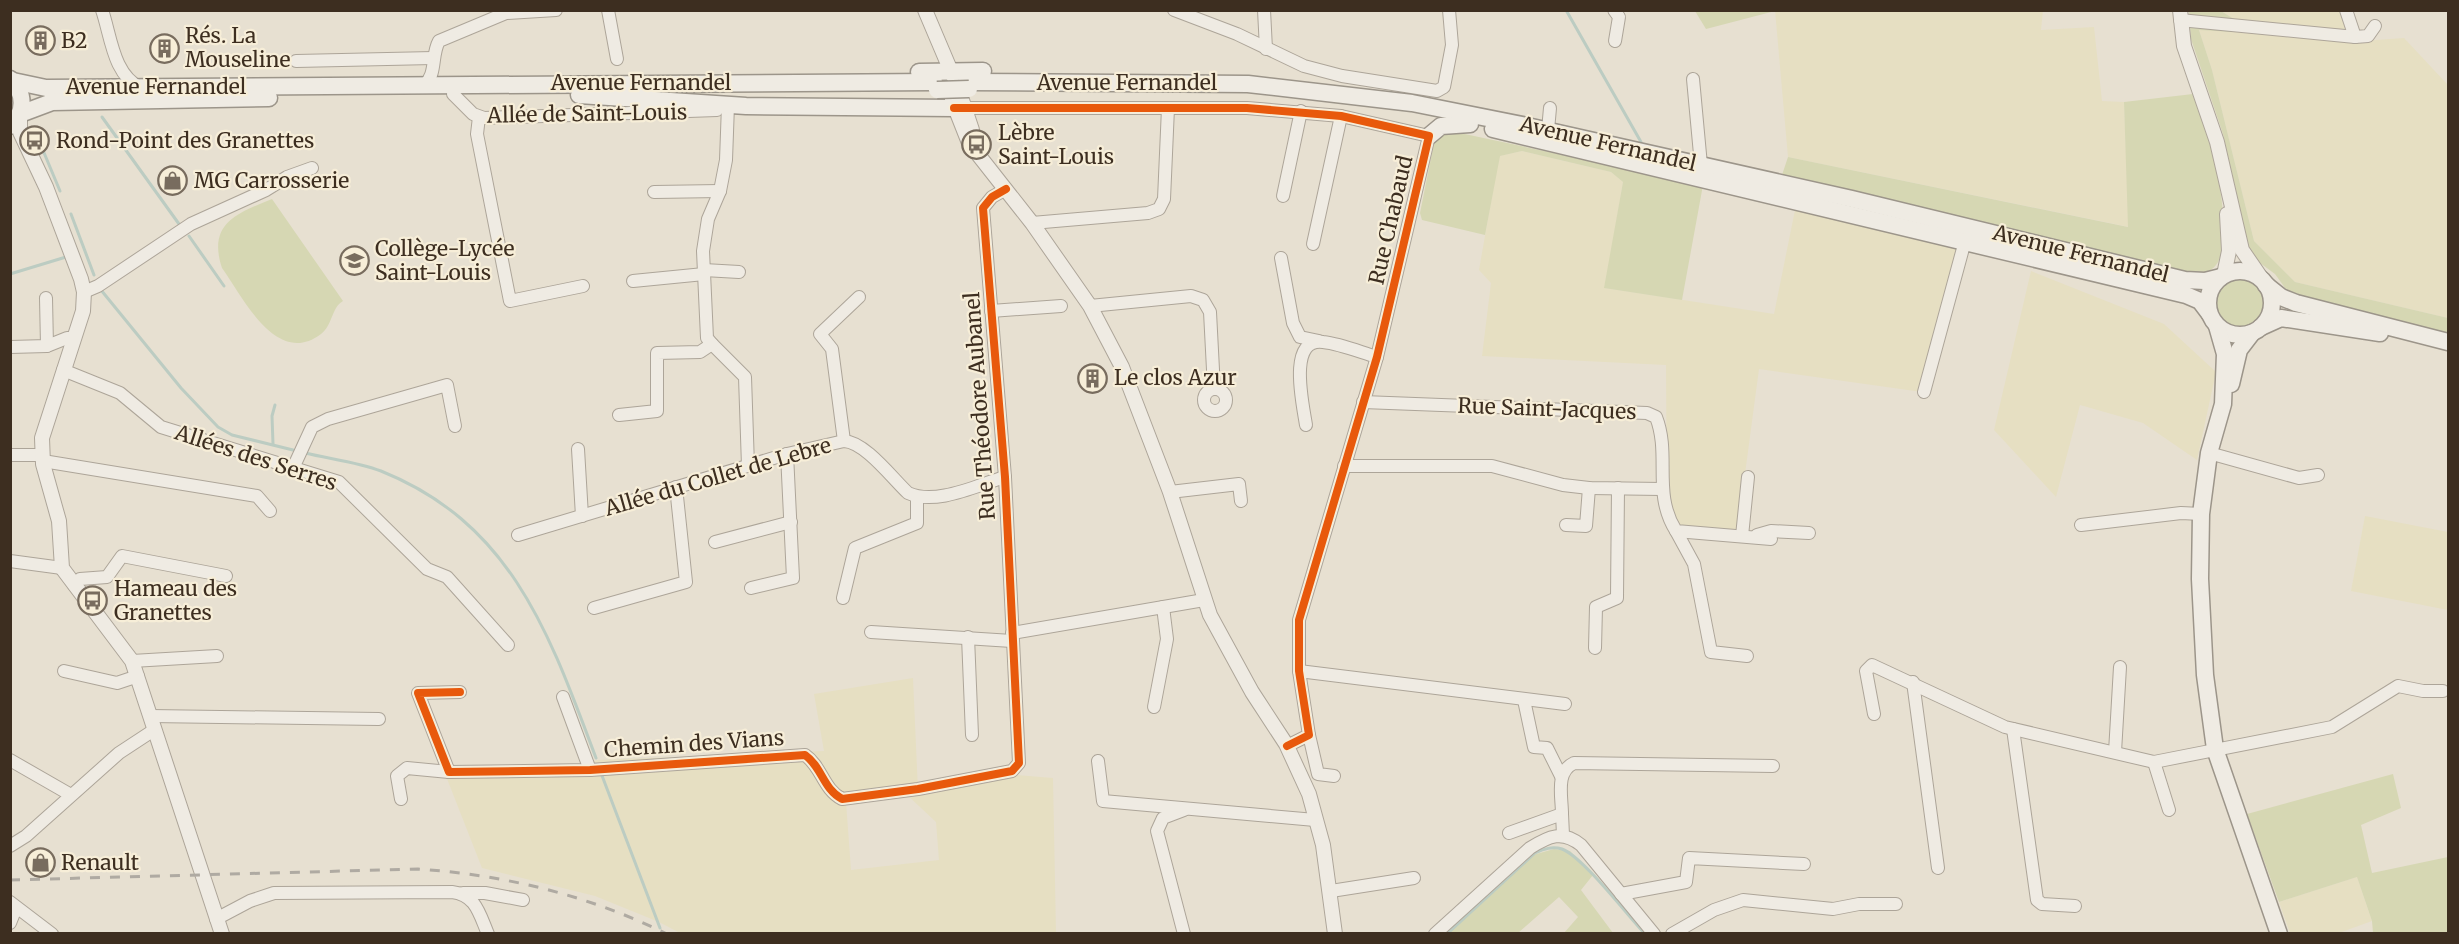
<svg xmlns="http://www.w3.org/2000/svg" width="2459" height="944" viewBox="0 0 2459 944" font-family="Merriweather,serif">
	<rect width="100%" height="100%" fill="#e7e0d1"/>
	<g fill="#e6dfc2" fill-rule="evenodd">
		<polygon points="1775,10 2043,10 2041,30 2094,27 2102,101 2124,102 2129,227 1788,157"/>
		<polygon points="2221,11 2341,11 2348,42 2404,38 2448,85 2448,318 2295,282 2254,241 2212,70 2199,30 2234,31 2234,19"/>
		<polygon points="1522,151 1611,172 1623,182 1605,288 1774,314 1796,205 1962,242 1922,392 1759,369 1737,534 1667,530 1666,365 1482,356 1491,283 1479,270 1499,156"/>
		<polygon points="2031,271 2164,324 2216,372 2197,460 2143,423 2080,405 2056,497 1994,430"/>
		<polygon points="2365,516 2448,532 2448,610 2351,591"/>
		<path d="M913 678 918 791 1015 775 1053 778 1056 933H680L659 922 595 896 482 868 442 766 510 768 584 764 597 760 824 751 814 694ZM905 793 936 822 939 860 851 870 846 802Z"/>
		<polygon points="2357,877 2372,921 2339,933 2290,933 2279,902"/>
	</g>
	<g fill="#d6d7b3">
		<polygon points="1695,11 1775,11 1706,29"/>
		<polygon points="2189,11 2221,11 2234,19 2234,32 2199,30 2212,70 2254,241 2295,282 2448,318 2448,336 2291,296 2275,274 2256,260 2249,249 2223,134 2191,39"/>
		<path d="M2193 94C2200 115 2209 135 2214 156 2220 179 2231 247 2216 265 2210 273 2200 273 2191 274L1781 178 1788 157 2128 227 2124 102Z"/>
		<polygon points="1444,132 1460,133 1703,185 1682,300 1604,288 1623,182 1611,172 1522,151 1500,156 1485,235 1422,220 1420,213 1435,138"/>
		<path d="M272 199 343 301C331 308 333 325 321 334 276 368 243 297 222 268 207 223 238 213 272 199Z"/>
		<circle cx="2241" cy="303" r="25"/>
		<polygon points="2393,774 2401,808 2361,825 2372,873 2448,857 2448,933 2373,933 2372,921 2357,877 2279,902 2247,814"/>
		<polygon points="1554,849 1570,851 1593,875 1581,890 1613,933 1564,933 1578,917 1559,897 1518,933 1439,934 1533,855"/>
	</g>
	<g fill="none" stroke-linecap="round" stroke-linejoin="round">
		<g stroke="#bcccc2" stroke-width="3">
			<polyline points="1566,10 1641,142"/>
			<polyline points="102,117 179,224"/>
			<polyline points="37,136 60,191"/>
			<polyline points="71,214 94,275"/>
			<polyline points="189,236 224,286"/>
			<polyline points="10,274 66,257"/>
			<polyline points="101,290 181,388 218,427 232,435 293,450"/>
			<polyline points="273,444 272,416 275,405"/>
			<path d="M305 453C330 459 358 462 381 471 513 524 550 636 596 758"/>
			<polyline points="601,773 660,928"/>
			<path d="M1447 934 1535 853C1544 849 1552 846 1562 849 1583 857 1627 915 1645 934"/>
		</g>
		<defs>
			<g id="minor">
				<path d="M102 10C111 36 113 75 141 88"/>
				<polyline points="608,10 617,59"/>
				<polyline points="1174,10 1237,34 1304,66 1342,76 1437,91 1444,87 1452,45 1449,10"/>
				<polyline points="1264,10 1266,49"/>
				<polyline points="1614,10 1619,17 1615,41"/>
				<polyline points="506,13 556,10"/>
				<polyline points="2180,20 2355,37 2346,10"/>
				<polyline points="2355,37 2368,36 2375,26"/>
				<polyline points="296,61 433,58"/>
				<polyline points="1693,79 1701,165"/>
				<path d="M424 85C437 75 431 55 439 41L506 13V10"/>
				<polyline points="453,94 473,114 484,118 717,110"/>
				<polyline points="957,108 1247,108 1341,116 1429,136 1377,357 1299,620 1299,671 1309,735 1287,746"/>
				<polyline points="479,117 477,134 510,301 583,286"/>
				<polyline points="1548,130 1550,108"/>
				<polyline points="654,192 720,191"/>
				<polyline points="1283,196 1301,111"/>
				<polyline points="1032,223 1148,213 1159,209 1164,199 1168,108"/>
				<polyline points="1313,244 1341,116"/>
				<polyline points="1281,258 1293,323 1300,337 1319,341"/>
				<polyline points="704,270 739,272"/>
				<polyline points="633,281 704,274"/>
				<polyline points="84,292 98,286 191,224 266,190 287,177 312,168"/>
				<polyline points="46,298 47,346"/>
				<polyline points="1090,306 1191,296 1203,300 1210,312 1214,389"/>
				<polyline points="991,311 1061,306"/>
				<polyline points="712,344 745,377 748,466"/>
				<polyline points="10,347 47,346 67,338 74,338"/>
				<polyline points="63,370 120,393 161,427 339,482 427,569 447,577 508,645"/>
				<circle cx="1215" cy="400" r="11"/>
				<polyline points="1924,392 1965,241"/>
				<path d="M1363 402 1647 413 1656 417C1671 455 1652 493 1676 531L1771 539"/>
				<polyline points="619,415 657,411 657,353 700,352 712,344 707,338 703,251 708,219 720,191 726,160 728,105"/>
				<path d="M1306 425C1303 405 1287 337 1323 342 1341 344 1360 352 1377 357"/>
				<polyline points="844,441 832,349 820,334 859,297"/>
				<polyline points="578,449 582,516"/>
				<polyline points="2209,453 2299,478 2318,475"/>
				<polyline points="10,455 42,455"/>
				<polyline points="43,461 257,496 270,511"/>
				<polyline points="294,466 312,427 328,419 447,385 455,426"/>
				<polyline points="1344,466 1492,466 1563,485 1589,488 1662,489"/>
				<polyline points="1170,492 1239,484 1241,501"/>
				<polyline points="1566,525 1586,526 1589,488"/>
				<polyline points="2081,525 2181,513 2201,514"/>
				<polyline points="1676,531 1694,564 1711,652 1747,656"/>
				<path d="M518 535 787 454 844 441C865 442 892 478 908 493 936 506 977 485 1005 477"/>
				<polyline points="1757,535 1771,531 1809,533"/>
				<polyline points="1742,536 1748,477"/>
				<polyline points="715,542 791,522"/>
				<polyline points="10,561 62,568"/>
				<polyline points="74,585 80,579 107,577 122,556 226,576"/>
				<polyline points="751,588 793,578 787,454"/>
				<polyline points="843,598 855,548 917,523 917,497"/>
				<polyline points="594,608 686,582 676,487"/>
				<polyline points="871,632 1012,641"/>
				<polyline points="1012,633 1204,600"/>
				<polyline points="968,637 972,735"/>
				<polyline points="1595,648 1596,607 1617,598 1618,488"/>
				<polyline points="132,661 217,656"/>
				<polyline points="64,671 117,683 138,676"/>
				<polyline points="1299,671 1565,704"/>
				<polyline points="1913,682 1938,868"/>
				<path d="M460 692 418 693 449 772 590 770 805 755C822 767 823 789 842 799L918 789 1012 771 1019 763 1005 477 983 208 992 197 1006 189"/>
				<polyline points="563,697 590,770"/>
				<polyline points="1524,700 1534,747 1547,748 1561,776"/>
				<polyline points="1154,707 1167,639 1163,607"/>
				<polyline points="1874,714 1866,671 1872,665 2005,727 2154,762 2332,727 2398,686 2423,691 2443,691"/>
				<polyline points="150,716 379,719"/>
				<polyline points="2013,729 2037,900 2042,904 2075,906"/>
				<polyline points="1309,735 1318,774 1334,776"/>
				<polyline points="2115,752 2120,667"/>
				<polyline points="10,760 71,795"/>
				<polyline points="1098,761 1103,801 1315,820"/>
				<polyline points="2154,762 2169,810"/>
				<polyline points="401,799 397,776 407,768 449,772"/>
				<path d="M1562 814C1562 796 1555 772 1574 763L1773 766"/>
				<polyline points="1509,833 1562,814 1563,835"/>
				<polyline points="10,846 26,836 119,753 154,730"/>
				<polyline points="1331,891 1414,878"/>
				<polyline points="463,893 485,893 523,900"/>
				<polyline points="1621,894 1686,882 1689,858 1804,864"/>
				<polyline points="10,902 52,934"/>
				<path d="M216 919 250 901 274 893 452 892C476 895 479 913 488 934"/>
				<polyline points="10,923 16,908"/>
				<polyline points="1184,934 1157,831 1163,818 1184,810"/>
				<path d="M1435 934 1530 848C1549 836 1562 830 1581 845L1654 934"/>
				<polyline points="1672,934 1714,910 1743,900 1833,909 1859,904 1896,904"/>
			</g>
			<g id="tertiary">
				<polyline points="925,10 953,76"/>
				<polyline points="2180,10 2184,46 2217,142 2242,250 2264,282"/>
				<polyline points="952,100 969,143 1032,223 1090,306 1122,367 1170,492 1210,615 1252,692 1286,744 1309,794 1323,845 1335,934"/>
				<polyline points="962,100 972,130"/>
				<polyline points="20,114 20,132 46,187 81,279 84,292 83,311 42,438 43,464 59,521 62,568 132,661 222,934"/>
				<polyline points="2224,275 2229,251 2227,214"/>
			</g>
			<g id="secondary">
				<polyline points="919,72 983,71"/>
				<path d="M10 79C25 92 26 113 10 126"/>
				<polyline points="13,81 46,88 934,82"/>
				<polyline points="966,82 1248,84 1412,103 1527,126 1852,199 2185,280 2205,281 2221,277"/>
				<polyline points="579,95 746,106 954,108"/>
				<polyline points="20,114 52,102 269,98"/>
				<polyline points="1493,129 2186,295 2200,301 2209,313"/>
				<polyline points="1429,136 1441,126 1470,124"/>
				<circle cx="2240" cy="303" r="32"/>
				<polyline points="2266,285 2281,297 2296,303 2448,342"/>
				<polyline points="2217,326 2225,354 2223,404 2209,453 2201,514 2200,579 2205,675 2215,749 2279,934"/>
				<polyline points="2261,327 2281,318 2380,333"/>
				<polyline points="2231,384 2239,350 2252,333"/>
			</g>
		</defs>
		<use href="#minor" stroke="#ada599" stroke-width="14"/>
		<use href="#tertiary" stroke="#ada599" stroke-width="16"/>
		<use href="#secondary" stroke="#9c958a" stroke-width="19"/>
		<use href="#minor" stroke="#efebe3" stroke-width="12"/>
		<use href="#tertiary" stroke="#efebe3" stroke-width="14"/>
		<use href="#secondary" stroke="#efebe3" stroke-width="16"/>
		<path stroke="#afaaa2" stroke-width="3" stroke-dasharray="10 10" stroke-linecap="butt" d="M10 880 418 869C505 875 588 895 667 934"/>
		<defs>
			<polyline id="secondary-bridge" points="937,90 969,89"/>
		</defs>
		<use href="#secondary-bridge" stroke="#9c958a" stroke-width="19" stroke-linecap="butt"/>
		<use href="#secondary-bridge" stroke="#efebe3" stroke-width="16"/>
		<defs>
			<g id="cycleway">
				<polyline points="954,108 1247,108 1341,116 1429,136 1377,357 1299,620 1299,671 1309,735 1287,746"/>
				<path d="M460 692 418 693 449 772 590 770 805 755C822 767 823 789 842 799L918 789 1012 771 1019 763 1005 477 983 208 992 197 1006 189"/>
			</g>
		</defs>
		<use href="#cycleway" stroke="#f7eed8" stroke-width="11"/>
		<use href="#cycleway" stroke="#e8590c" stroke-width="8"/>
	</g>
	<defs>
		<symbol id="building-ring" viewBox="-11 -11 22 22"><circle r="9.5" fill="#f7eed8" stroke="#786c5e" stroke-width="1.5"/><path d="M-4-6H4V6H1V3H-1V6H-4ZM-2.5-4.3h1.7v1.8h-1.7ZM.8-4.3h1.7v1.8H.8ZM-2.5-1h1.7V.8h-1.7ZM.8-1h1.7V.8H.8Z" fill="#786c5e"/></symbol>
		<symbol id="bus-ring" viewBox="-11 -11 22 22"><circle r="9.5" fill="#f7eed8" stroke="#786c5e" stroke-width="1.5"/><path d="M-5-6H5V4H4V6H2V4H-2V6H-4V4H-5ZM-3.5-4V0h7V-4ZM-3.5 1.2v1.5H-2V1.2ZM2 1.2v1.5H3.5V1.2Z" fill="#786c5e"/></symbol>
		<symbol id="shop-ring" viewBox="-11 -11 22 22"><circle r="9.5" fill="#f7eed8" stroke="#786c5e" stroke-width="1.5"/><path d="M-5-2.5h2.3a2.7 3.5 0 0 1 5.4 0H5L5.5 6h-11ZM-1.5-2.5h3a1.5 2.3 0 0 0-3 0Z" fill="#786c5e"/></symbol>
		<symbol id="school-ring" viewBox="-11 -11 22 22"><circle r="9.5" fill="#f7eed8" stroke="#786c5e" stroke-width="1.5"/><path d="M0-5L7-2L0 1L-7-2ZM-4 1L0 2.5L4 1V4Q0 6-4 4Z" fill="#786c5e"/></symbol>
	</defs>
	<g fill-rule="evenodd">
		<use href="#building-ring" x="24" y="24" width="33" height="33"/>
		<use href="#building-ring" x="148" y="32" width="33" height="33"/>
		<use href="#bus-ring" x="18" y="124" width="33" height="33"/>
		<use href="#bus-ring" x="960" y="128" width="33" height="33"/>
		<use href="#shop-ring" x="156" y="164" width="33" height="33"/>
		<use href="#school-ring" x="338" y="244" width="33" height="33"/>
		<use href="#building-ring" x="1076" y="362" width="33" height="33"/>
		<use href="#bus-ring" x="76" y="584" width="33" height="33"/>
		<use href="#shop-ring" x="24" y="846" width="33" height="33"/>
	</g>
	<g text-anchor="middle" stroke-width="4.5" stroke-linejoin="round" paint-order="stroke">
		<g font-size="21" fill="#3d2e20" stroke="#f7eed8" text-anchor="start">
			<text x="185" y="43">Rés. La<tspan x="185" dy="24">Mouseline</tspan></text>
			<text x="61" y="48">B2</text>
			<text x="998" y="140">Lèbre<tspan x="998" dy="24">Saint-Louis</tspan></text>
			<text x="56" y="148">Rond-Point des Granettes</text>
			<text x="194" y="188">MG Carrosserie</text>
			<text x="375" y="256">Collège-Lycée<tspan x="375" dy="24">Saint-Louis</tspan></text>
			<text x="1114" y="385">Le clos Azur</text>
			<text x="114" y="596">Hameau des<tspan x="114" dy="24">Granettes</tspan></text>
			<text x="61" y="870">Renault</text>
		</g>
		<g font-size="21" fill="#3d2e20" stroke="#f7eed8">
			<text x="641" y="90">Avenue Fernandel</text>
			<text x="1127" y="90">Avenue Fernandel</text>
			<text x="156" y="94">Avenue Fernandel</text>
			<text transform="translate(587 114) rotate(-1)" y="7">Allée de Saint-Louis</text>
			<text transform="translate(1608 144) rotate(13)" y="7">Avenue Fernandel</text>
			<text transform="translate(1391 220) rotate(-77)" y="7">Rue Chabaud</text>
			<text transform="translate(2081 254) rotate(14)" y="7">Avenue Fernandel</text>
			<text transform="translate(980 406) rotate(-94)" y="7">Rue Théodore Aubanel</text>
			<text transform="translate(1547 409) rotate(2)" y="7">Rue Saint-Jacques</text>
			<text transform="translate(256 458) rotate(18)" y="7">Allées des Serres</text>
			<text transform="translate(718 477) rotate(-16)" y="7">Allée du Collet de Lebre</text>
			<text transform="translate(694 744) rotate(-4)" y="7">Chemin des Vians</text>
		</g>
	</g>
	<rect width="2459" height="944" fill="none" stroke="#3d2e20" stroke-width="24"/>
</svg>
